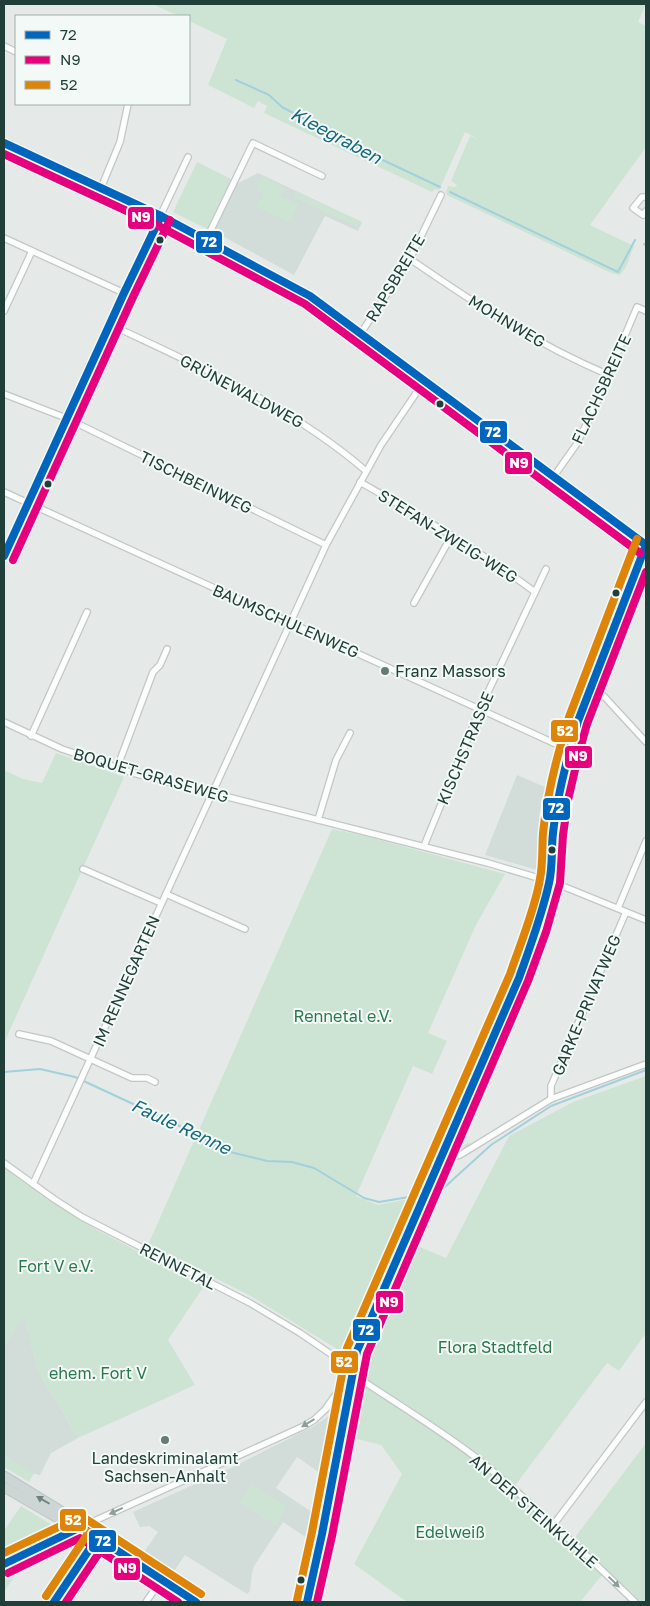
<svg xmlns="http://www.w3.org/2000/svg" width="650" height="1606" viewBox="0 0 650 1606" font-family="'Golos Text',sans-serif">
	<rect width="100%" height="100%" fill="#e5eae8"/>
	<g fill="#d2dcd8">
		<polygon points="258,173 362,222 358,231 325,216 294,275 213,231 235,185"/>
		<polygon points="517,775 552,790 541,871 485,855"/>
		<polygon points="24,1315 38,1371 78,1438 51,1453 40,1475 31,1473 4,1455 4,1347"/>
		<polygon points="329,1416 339,1419 327,1478 297,1457 276,1488 319,1517 314,1541 310,1540 283,1522 254,1566 252,1572 250,1591 247,1594 185,1555 172,1574 142,1555 158,1532 149,1526 140,1527 133,1512 233,1467 314,1426"/>
	</g>
	<g fill="#cde4d5">
		<polygon points="152,4 646,4 638,22 646,26 646,147 590,225 634,246 626,267 620,275 611,273 447,195 446,192 448,186 455,187 457,185 451,181 470,136 478,139 465,132 439,190 435,189 432,192 264,113 267,106 258,101 254,108 208,85 227,39 189,21 189,16 179,16"/>
		<polygon points="197,162 231,179 207,229 173,212"/>
		<polygon points="262,177 286,188 282,197 299,204 290,223 256,207 263,193 256,189"/>
		<polygon points="295,192 361,222 358,227 293,197"/>
		<polygon points="56,753 124,777 4,1043 4,770 23,779 42,783"/>
		<polygon points="332,829 369,837 505,874 476,925 428,1033 447,1041 432,1074 413,1066 356,1196 378,1205 418,1197 351,1354 349,1358 345,1358 339,1354 340,1351 249,1295 148,1245"/>
		<polygon points="497,1040 501,1041 457,1142 462,1146 470,1142 468,1147 457,1152 452,1146"/>
		<polygon points="646,1076 646,1333 619,1371 607,1363 514,1487 361,1377 363,1358 413,1244 446,1258 509,1136 573,1102"/>
		<polygon points="4,1168 47,1199 97,1230 204,1286 168,1340 195,1385 78,1438 38,1371 24,1316 4,1347"/>
		<polygon points="360,1383 465,1453 537,1513 602,1575 580,1602 407,1602 354,1564 402,1474 381,1445 349,1437"/>
		<polygon points="646,1443 646,1602 641,1602 573,1540"/>
		<polygon points="4,1455 34,1473 29,1482 4,1467"/>
		<polygon points="251,1485 287,1507 276,1525 240,1503"/>
		<polygon points="21,1506 50,1524 51,1528 46,1533 7,1551 6,1550 4,1550 4,1531"/>
		<polygon points="26,1559 4,1592 4,1568 22,1560"/>
	</g>
	<g fill="none" stroke-linecap="round" stroke-linejoin="round">
		<g stroke="#a2d0db" stroke-width="2">
			<polyline points="236,80 269,95 282,107 368,153 440,187"/>
			<polyline points="450,192 618,272 635,240"/>
			<polyline points="644,244 646,245"/>
			<polyline points="4,1072 40,1069 75,1077 174,1123 226,1151 267,1161 292,1162 314,1168 364,1198 379,1202 415,1196"/>
			<polyline points="437,1194 491,1145 551,1106 646,1070"/>
		</g>
		<defs>
			<g id="street">
				<polyline points="4,46 16,52"/>
				<polyline points="4,143 161,216 310,296 646,545"/>
				<polyline points="101,188 120,142 128,104"/>
				<polyline points="646,197 642,197 633,208 643,215 646,211"/>
				<polyline points="4,238 124,293"/>
				<polyline points="206,240 253,143 322,176"/>
				<path d="M410 259C474 303 537 345 609 375"/>
				<polyline points="4,311 32,251"/>
				<path d="M109 324C198 366 291 406 366 471"/>
				<polyline points="361,333 410,259 441,195"/>
				<polyline points="4,394 66,418 326,545"/>
				<polyline points="554,476 576,445 593,411 637,307 646,311"/>
				<path d="M360 482C421 517 479 550 535 592"/>
				<polyline points="4,492 569,750"/>
				<polyline points="4,556 124,293 188,157"/>
				<polyline points="414,603 452,535"/>
				<polyline points="591,688 600,692 646,742"/>
				<polyline points="4,722 62,749 133,773 488,863 555,883 646,920"/>
				<polyline points="31,736 87,612"/>
				<polyline points="117,768 153,672 160,665 167,649"/>
				<polyline points="318,820 336,760 350,733"/>
				<polyline points="424,846 480,709 546,569"/>
				<polyline points="83,869 161,903"/>
				<polyline points="166,894 245,929"/>
				<polyline points="618,908 646,841"/>
				<polyline points="19,1034 51,1041 132,1078 147,1078 155,1082"/>
				<polyline points="551,1099 551,1086 626,912"/>
				<polyline points="442,1157 452,1157 460,1155 551,1099 646,1064"/>
				<polyline points="4,1163 54,1199 82,1217 250,1303 300,1333 344,1363 354,1366"/>
				<polyline points="33,1184 326,545 381,445 425,380"/>
				<path d="M326 1408 349 1376 357 1377C396 1403 437 1428 474 1456 531 1501 583 1552 635 1602"/>
				<polyline points="554,1524 646,1402"/>
				<polyline points="4,1564 81,1527 302,1427 314,1420 329,1406 339,1407 345,1415"/>
				<polyline points="54,1602 97,1538"/>
				<polyline points="146,1602 161,1580"/>
			</g>
			<polyline id="secondary" points="307,1602 322,1534 357,1351 519,978 536,929 550,881 553,834 558,798 569,750 578,721 646,543"/>
			<g id="primary">
				<polyline points="4,1476 61,1511 81,1527 196,1602"/>
				<polyline points="4,1487 56,1517 73,1524"/>
			</g>
		</defs>
		<use href="#street" stroke="#c2c7c5" stroke-width="8"/>
		<use href="#secondary" stroke="#c0c8c5" stroke-width="10"/>
		<use href="#primary" stroke="#bcc6c4" stroke-width="11"/>
		<use href="#street" stroke="#fbfcfc" stroke-width="5.5"/>
		<use href="#secondary" stroke="#fbfcfc" stroke-width="8"/>
		<use href="#primary" stroke="#cdd6d4" stroke-width="9"/>
		<defs>
			<g id="bus-1">
				<polyline points="4,143 161,216 310,296 646,545"/>
				<polyline points="4,556 124,293 161,216"/>
				<polyline points="4,1564 81,1527 196,1602"/>
				<polyline points="54,1602 97,1538"/>
				<path d="M307 1602 322 1534 357 1351 519 978C530 947 542 915 549 883 553 867 551 849 553 833 557 795 567 758 578 721L646 545"/>
			</g>
			<g id="bus-2">
				<polyline points="4,154 157,225 305,304 640,553"/>
				<polyline points="13,560 133,297 170,220"/>
				<polyline points="8,1573 80,1538 178,1602"/>
				<polyline points="66,1602 105,1544"/>
				<polyline points="317,1602 332,1536 367,1354 528,981 546,932 560,883 563,835 568,800 579,753 587,724 646,572"/>
			</g>
			<g id="bus-3">
				<polyline points="4,1553 77,1518 83,1517 201,1594"/>
				<polyline points="46,1596 89,1532"/>
				<path d="M297 1600 312 1532 347 1348 510 974C520 945 535 909 540 879 543 864 542 848 543 833 547 794 557 755 569 717L637 539"/>
			</g>
		</defs>
		<use href="#bus-1" stroke="#f3f9f6" stroke-width="11"/>
		<use href="#bus-2" stroke="#f3f9f6" stroke-width="11"/>
		<use href="#bus-3" stroke="#f3f9f6" stroke-width="11"/>
		<use href="#bus-1" stroke="#0065bd" stroke-width="8"/>
		<use href="#bus-2" stroke="#e5007d" stroke-width="8"/>
		<use href="#bus-3" stroke="#de8409" stroke-width="8"/>
	</g>
	<defs><path id="oneway-solid" d="M-6-.8H1V-3.2L6.5 0L1 3.2V.8H-6Z" transform="scale(1.25)"/></defs>
	<g fill="#8e9e9a">
		<use href="#oneway-solid" transform="translate(308 1423) rotate(149)"/>
		<use href="#oneway-solid" transform="translate(116 1511) rotate(155)"/>
		<use href="#oneway-solid" transform="translate(614 1582) rotate(44)"/>
	</g>
	<use fill="#6e837f" href="#oneway-solid" transform="translate(43 1500) rotate(-150)"/>
	<g fill="#213f39" stroke="#f3f9f6" stroke-width="2">
		<circle cx="160" cy="240" r="4.5"/>
		<circle cx="440" cy="404" r="4.5"/>
		<circle cx="48" cy="484" r="4.5"/>
		<circle cx="616" cy="593" r="4.5"/>
		<circle cx="552" cy="850" r="4.5"/>
		<circle cx="301" cy="1580" r="4.5"/>
	</g>
	<g fill="#667b76" stroke="#f3f9f6" stroke-width="2">
		<circle cx="385" cy="671" r="5"/>
		<circle cx="165" cy="1440" r="5"/>
	</g>
	<g text-anchor="middle" stroke-width="4" stroke-linejoin="round" paint-order="stroke">
		<g font-size="16" fill="#213f39" stroke="#f3f9f6">
			<text transform="translate(395 278) rotate(-59)" y="6">RAPSBREITE</text>
			<text transform="translate(507 321) rotate(31)" y="6">MOHNWEG</text>
			<text transform="translate(601 389) rotate(-65)" y="6">FLACHSBREITE</text>
			<text transform="translate(242 391) rotate(28)" y="6">GRÜNEWALDWEG</text>
			<text transform="translate(196 482) rotate(26)" y="6">TISCHBEINWEG</text>
			<text transform="translate(448 536) rotate(32)" y="6">STEFAN-ZWEIG-WEG</text>
			<text transform="translate(286 621) rotate(24)" y="6">BAUMSCHULENWEG</text>
			<text transform="translate(465 748) rotate(-67)" y="6">KISCHSTRASSE</text>
			<text transform="translate(151 775) rotate(16)" y="6">BOQUET-GRASEWEG</text>
			<text transform="translate(126 981) rotate(-66)" y="6">IM RENNEGARTEN</text>
			<text transform="translate(586 1005) rotate(-67)" y="6">GARKE-PRIVATWEG</text>
			<text transform="translate(178 1266) rotate(27)" y="6">RENNETAL</text>
			<text transform="translate(534 1511) rotate(41)" y="6">AN DER STEINKUHLE</text>
		</g>
		<g font-size="16" fill="#213f39" stroke="#f3f9f6" text-anchor="start">
			<text x="395" y="677">Franz Massors</text>
			<text x="165" y="1464" text-anchor="middle">Landeskriminalamt<tspan x="165" dy="18">Sachsen-Anhalt</tspan></text>
		</g>
		<g font-size="16" fill="#28794c" stroke="#f3f9f6">
			<text x="343" y="1022">Rennetal e.V.</text>
			<text x="56" y="1272">Fort V e.V.</text>
			<text x="495" y="1353">Flora Stadtfeld</text>
			<text x="98" y="1379">ehem. Fort V</text>
			<text x="450" y="1538">Edelweiß</text>
		</g>
		<g font-size="18" font-style="italic" fill="#17687f" stroke="#f3f9f6">
			<text transform="translate(336 136) rotate(28)" y="6">Kleegraben</text>
			<text transform="translate(181 1127) rotate(25)" y="6">Faule Renne</text>
		</g>
	</g>
	<g stroke="#f3f9f6" stroke-width="2">
		<rect x="127" y="206" width="28" height="24" rx="5" fill="#e5007d"/>
		<rect x="195" y="230" width="28" height="24" rx="5" fill="#0065bd"/>
		<rect x="479" y="420" width="29" height="24" rx="5" fill="#0065bd"/>
		<rect x="504" y="451" width="29" height="24" rx="5" fill="#e5007d"/>
		<rect x="550" y="719" width="29" height="24" rx="5" fill="#de8409"/>
		<rect x="564" y="745" width="29" height="24" rx="5" fill="#e5007d"/>
		<rect x="542" y="797" width="29" height="24" rx="5" fill="#0065bd"/>
		<rect x="375" y="1290" width="29" height="24" rx="5" fill="#e5007d"/>
		<rect x="352" y="1318" width="29" height="24" rx="5" fill="#0065bd"/>
		<rect x="330" y="1350" width="29" height="24" rx="5" fill="#de8409"/>
		<rect x="59" y="1508" width="28" height="24" rx="5" fill="#de8409"/>
		<rect x="88" y="1529" width="29" height="24" rx="5" fill="#0065bd"/>
		<rect x="113" y="1557" width="28" height="24" rx="5" fill="#e5007d"/>
	</g>
	<g font-size="14" text-anchor="middle" font-weight="bold" fill="#fff">
		<text x="141" y="222">N9</text>
		<text x="209" y="247">72</text>
		<text x="493" y="437">72</text>
		<text x="519" y="468">N9</text>
		<text x="565" y="736">52</text>
		<text x="578" y="761">N9</text>
		<text x="556" y="813">72</text>
		<text x="389" y="1307">N9</text>
		<text x="366" y="1335">72</text>
		<text x="344" y="1367">52</text>
		<text x="73" y="1525">52</text>
		<text x="103" y="1546">72</text>
		<text x="127" y="1573">N9</text>
	</g>
	<rect width="650" height="1606" fill="none" stroke="#213f39" stroke-width="10"/>
	<rect x="15" y="15" width="175" height="90" fill="#f3f9f6" stroke="#9fafaa"/>
	<rect x="25" y="31" width="25" height="8" fill="#0065bd" stroke="#9fafaa"/>
	<text x="60" y="40" font-size="15" fill="#213f39">72</text>
	<rect x="25" y="56" width="25" height="8" fill="#e5007d" stroke="#9fafaa"/>
	<text x="60" y="65" font-size="15" fill="#213f39">N9</text>
	<rect x="25" y="81" width="25" height="8" fill="#de8409" stroke="#9fafaa"/>
	<text x="60" y="90" font-size="15" fill="#213f39">52</text>
</svg>
